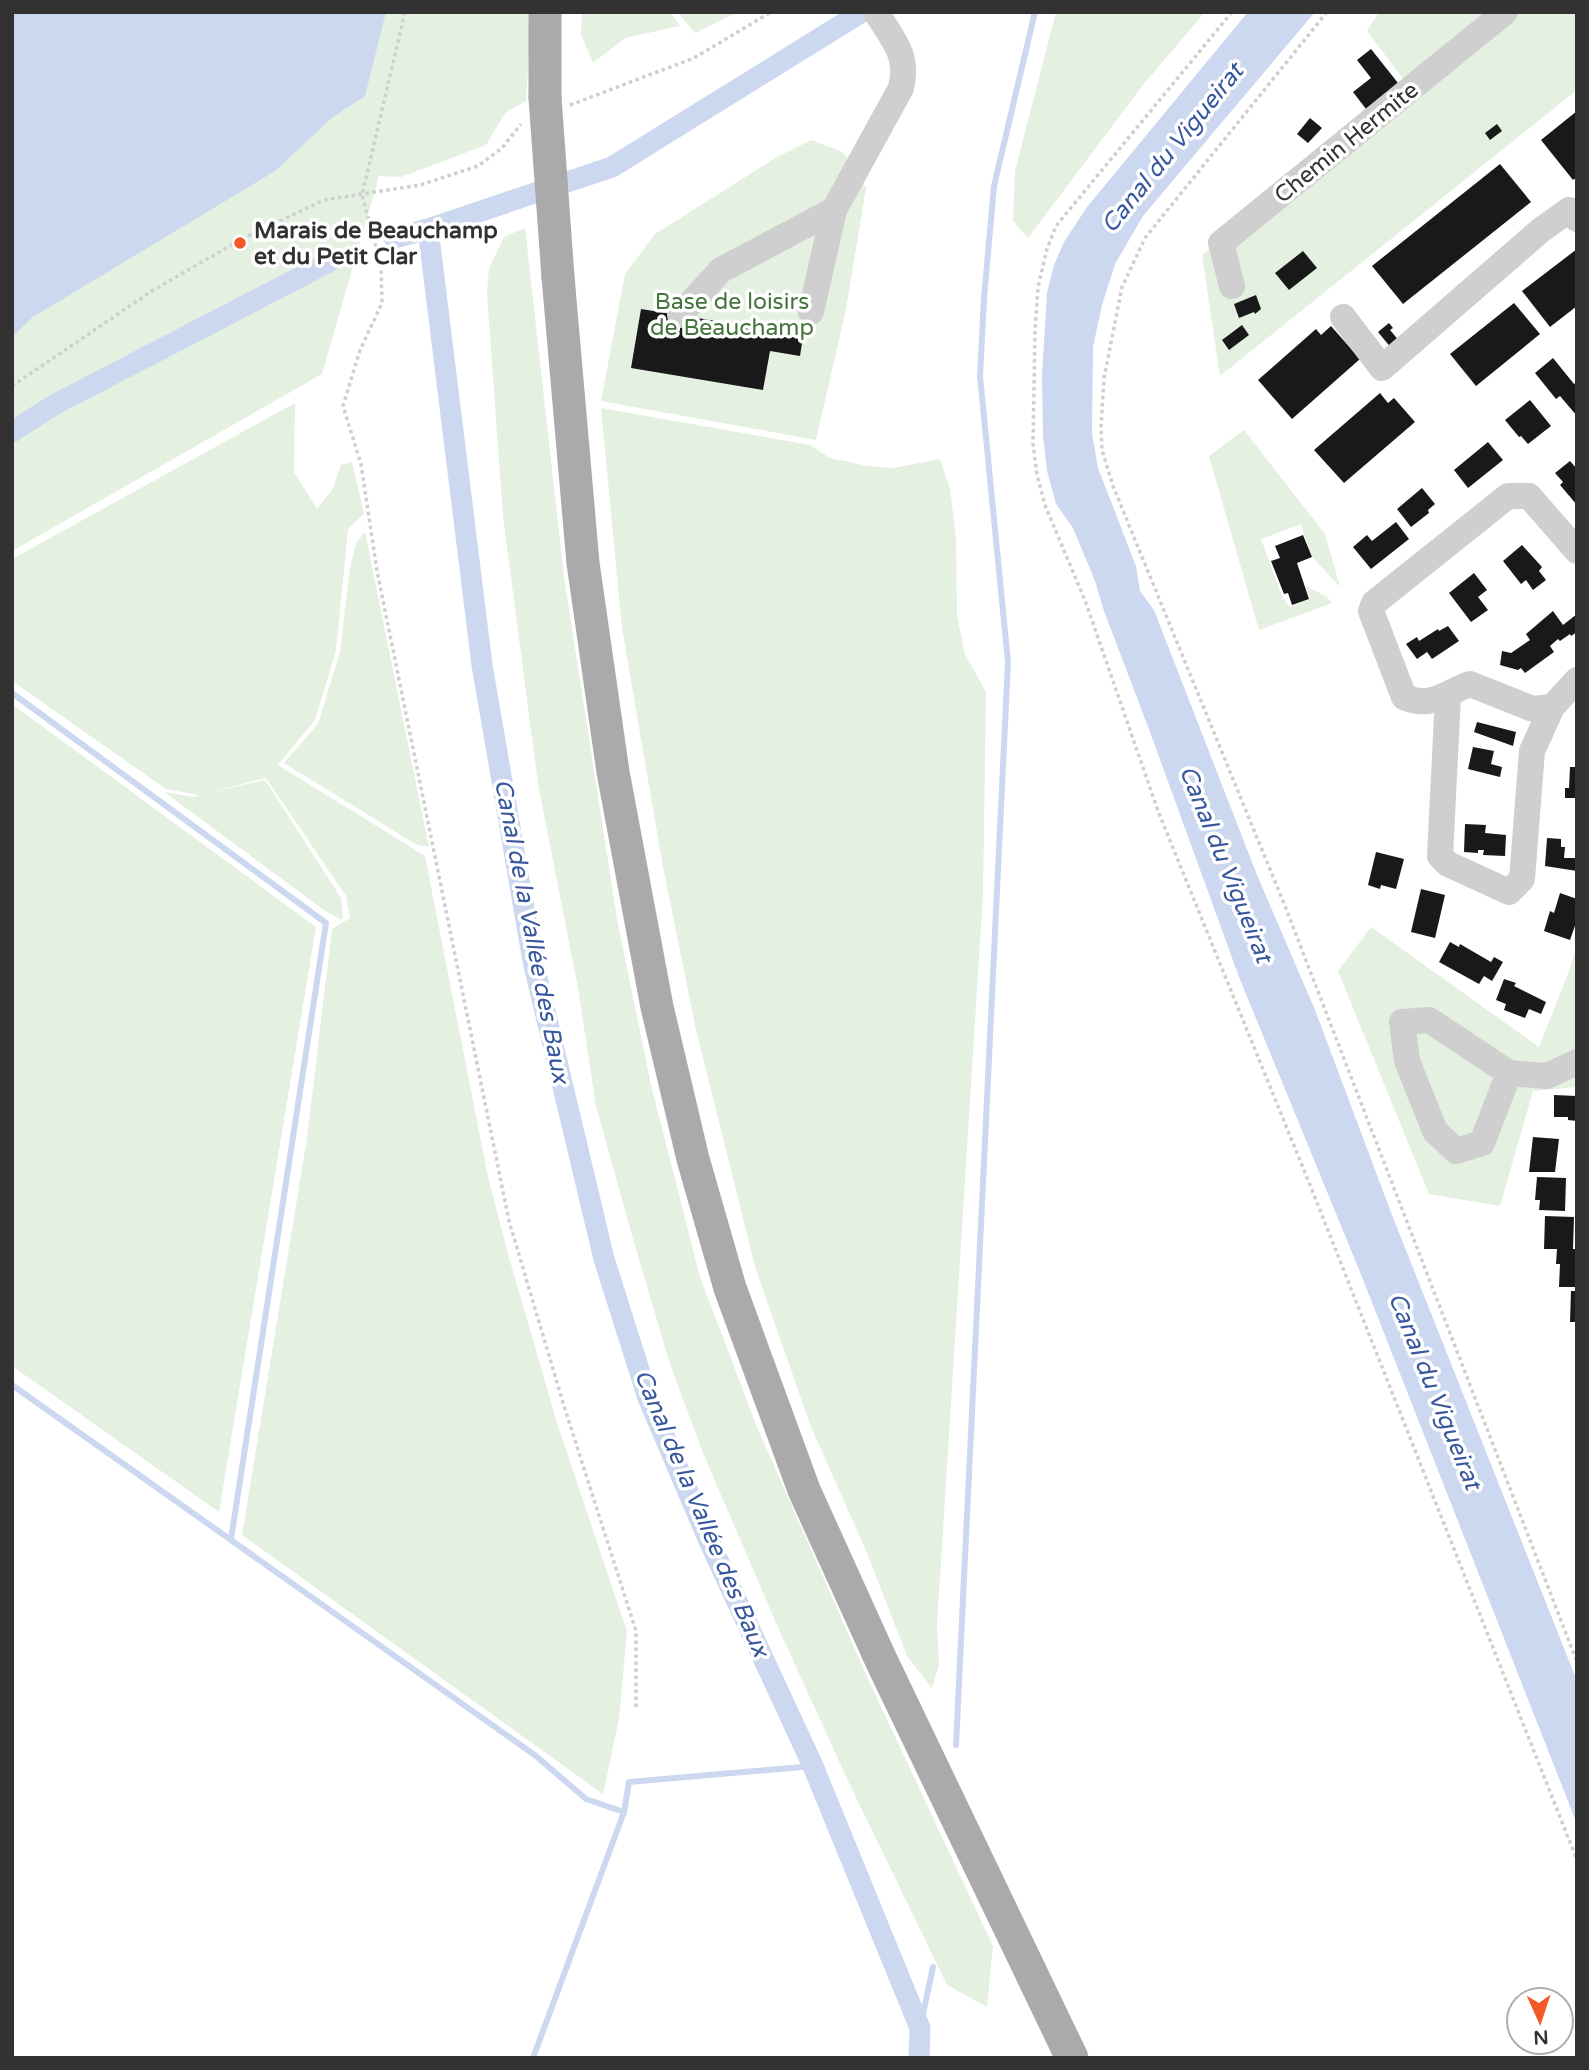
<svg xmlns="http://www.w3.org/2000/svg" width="1589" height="2070" viewBox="0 0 1589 2070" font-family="'Varela Round',sans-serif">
	<rect width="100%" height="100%" fill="#fff"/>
	<g fill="#e4f0e0">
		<polygon points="12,12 528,12 530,39 526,101 505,113 486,145 401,177 379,176 322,374 12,551"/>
		<polygon points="582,12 670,12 680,26 625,38 593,63 581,34"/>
		<polygon points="677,12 738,12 695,33"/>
		<polygon points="1056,12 1205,12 1143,85 1028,238 1013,221 1015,171"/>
		<polygon points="1379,12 1484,12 1404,80 1367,31"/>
		<polygon points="1510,12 1577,12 1577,90 1220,376 1202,255 1316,171"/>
		<polygon points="811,140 843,152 866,188 846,309 816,440 601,401 625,274 655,234 777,157"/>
		<polygon points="525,228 564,577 617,919 651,1085 700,1277 757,1427 869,1681 993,1946 987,2007 947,1985 849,1783 776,1623 703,1453 670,1364 633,1239 596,1106 578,988 538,784 503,516 487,293 489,268 504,237"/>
		<polygon points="295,403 294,472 317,509 332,490 341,465 352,462 364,514 348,529 336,651 315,720 278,765 425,856 488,1177 508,1254 558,1426 627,1631 619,1719 603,1794 242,1535 307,1138 332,929 350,918 346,896 266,778 204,794 265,780 341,898 343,918 341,920 324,910 164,792 194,797 198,795 166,789 12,681 12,559"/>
		<polygon points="601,408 810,445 830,458 868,466 894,468 940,459 950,489 956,538 957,616 965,654 986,692 983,895 937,1624 939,1665 932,1688 907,1656 867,1553 811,1427 755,1267 696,1030 663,867 622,628"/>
		<polygon points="1244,430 1325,534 1340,587 1312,557 1301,524 1261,539 1282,596 1289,607 1310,599 1306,586 1327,597 1332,603 1259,630 1209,456"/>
		<polygon points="365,532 429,847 417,845 284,763 318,724 340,652 350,567 357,541"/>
		<polygon points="12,704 316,927 219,1512 12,1366"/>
		<polygon points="1371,927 1539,1047 1569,971 1577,944 1577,1087 1533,1091 1500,1206 1429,1194 1338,971"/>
	</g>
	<g fill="#ccd7f0">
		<polygon points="12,12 386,12 365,96 333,117 275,171 33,317 12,337"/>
		<polygon points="1248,12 1315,12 1143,216 1115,264 1102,305 1093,347 1092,434 1098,468 1136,566 1140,591 1154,610 1257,875 1315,1010 1392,1215 1577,1681 1577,1824 1362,1277 1239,977 1150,732 1104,611 1095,581 1073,528 1056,504 1047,471 1043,436 1042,376 1047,293 1054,265 1064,242 1087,207"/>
	</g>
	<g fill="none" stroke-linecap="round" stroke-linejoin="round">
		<g stroke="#ccd7f0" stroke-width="6">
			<polyline points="12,693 326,923 231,1539"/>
			<polyline points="12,1385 536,1756 586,1799 624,1812"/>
			<polyline points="956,1745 1008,662 980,376 984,298 994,186 1035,12"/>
			<polyline points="920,2028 933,1967"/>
			<polyline points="533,2058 624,1812 629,1782 813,1766"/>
		</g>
		<g stroke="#ccd7f0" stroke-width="21">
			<polyline points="862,12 612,167 428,229 482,665 533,961 604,1259 648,1398 709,1541 813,1766 920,2028 919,2058"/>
			<polyline points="394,238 428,229"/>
			<polyline points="12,432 52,406 329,262"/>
		</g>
	</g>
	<g fill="#191919">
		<polygon points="1371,49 1398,83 1366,109 1353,92 1371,78 1357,60"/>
		<polygon points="1577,111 1577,177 1573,180 1541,140"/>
		<polygon points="1310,118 1322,128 1308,143 1297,134"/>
		<polygon points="1497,124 1502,131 1490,140 1485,133"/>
		<polygon points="1500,164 1531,202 1403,304 1372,266"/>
		<polygon points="1577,249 1577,306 1550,327 1522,291"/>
		<polygon points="1303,251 1317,268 1289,290 1275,273"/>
		<polygon points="1256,295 1261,309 1255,314 1254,312 1239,318 1234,304"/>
		<polygon points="1514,303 1540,334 1476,386 1450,354"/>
		<polygon points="641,309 771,330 772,324 804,330 800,356 770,351 763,390 631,368"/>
		<polygon points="1389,323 1393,328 1390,330 1401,343 1392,349 1378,332"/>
		<polygon points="1242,325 1249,335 1229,350 1222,340"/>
		<polygon points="1331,326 1360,359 1292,419 1258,380 1316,329 1321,335"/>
		<polygon points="1553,358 1574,384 1577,382 1577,416 1560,396 1556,399 1535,373"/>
		<polygon points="1380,393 1388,403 1394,398 1415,422 1344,483 1314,450"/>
		<polygon points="1530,400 1551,426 1528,444 1521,436 1519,437 1505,420"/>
		<polygon points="1488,442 1503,460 1468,488 1454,470"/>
		<polygon points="1570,461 1577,469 1577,505 1560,485 1563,482 1555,473"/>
		<polygon points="1422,488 1435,504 1428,510 1429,513 1411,527 1397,509"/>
		<polygon points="1396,522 1409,539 1371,569 1353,547 1367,535 1372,541"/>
		<polygon points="1303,535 1312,557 1297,563 1309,599 1292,605 1288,593 1284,594 1271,561 1280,558 1275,546"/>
		<polygon points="1522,545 1542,567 1539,571 1546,580 1533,590 1526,580 1521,584 1503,561"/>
		<polygon points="1474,573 1487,590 1478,597 1488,610 1471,622 1449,593"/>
		<polygon points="1553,611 1563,625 1577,614 1577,632 1571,636 1570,634 1560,641 1558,639 1550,646 1554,652 1525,673 1521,668 1518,670 1500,665 1502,651 1511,653 1530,640 1526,634"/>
		<polygon points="1448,626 1459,641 1432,659 1427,652 1417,659 1406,644 1417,637 1419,641 1438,629 1439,631"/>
		<polygon points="1477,722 1516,732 1513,746 1474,732"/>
		<polygon points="1473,747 1494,751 1491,764 1502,767 1500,777 1468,769"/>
		<polygon points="1570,767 1577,767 1577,798 1565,798 1565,788 1569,788"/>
		<polygon points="1465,824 1486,825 1485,833 1506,835 1505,856 1483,855 1484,850 1478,850 1478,853 1464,852"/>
		<polygon points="1547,838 1561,839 1561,847 1565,847 1564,858 1577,858 1577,871 1545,866"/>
		<polygon points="1376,852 1404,859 1396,889 1381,885 1380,889 1368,885"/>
		<polygon points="1421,889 1445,895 1435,938 1411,932"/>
		<polygon points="1560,893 1577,899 1577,920 1570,940 1544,931 1550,911 1554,913"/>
		<polygon points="1450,942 1459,947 1460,944 1491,962 1494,957 1503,962 1492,981 1484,976 1479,984 1439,962"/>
		<polygon points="1504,979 1516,983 1514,986 1546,1002 1541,1014 1529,1009 1525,1018 1504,1010 1506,1004 1496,1000"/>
		<polygon points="1554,1095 1577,1096 1577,1121 1568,1120 1568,1117 1554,1117"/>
		<polygon points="1533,1137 1559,1139 1555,1172 1529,1172"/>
		<polygon points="1537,1177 1566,1178 1565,1211 1539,1210 1540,1200 1535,1200"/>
		<polygon points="1545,1216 1574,1217 1573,1249 1577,1249 1577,1287 1559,1287 1560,1264 1556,1264 1557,1249 1544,1249"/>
		<polygon points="1571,1291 1577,1291 1577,1322 1570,1322"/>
	</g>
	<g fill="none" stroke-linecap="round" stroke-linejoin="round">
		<g stroke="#cfcfcf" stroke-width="3.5" stroke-dasharray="3.5 3.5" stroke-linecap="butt">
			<polyline points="405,12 362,195 381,265 382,303 360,350 343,406 361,464 377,571 509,1221 564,1406 636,1631 636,1707"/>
			<polyline points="1232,12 1056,226 1047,249 1038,287 1035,331 1033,444 1037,475 1045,505 1086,603 1158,811 1312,1190 1577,1860"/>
			<polyline points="1327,12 1145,238 1122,287 1104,378 1101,427 1102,450 1113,486 1285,906 1577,1662"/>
			<polyline points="570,105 694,58 771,12"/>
			<polyline points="12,386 152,291 242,239 324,200 420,185 478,166 502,148 521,124"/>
		</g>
		<g stroke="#cfcfcf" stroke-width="26">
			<polyline points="1232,286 1221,243 1505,12"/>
			<path d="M811 312 834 210 901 88C909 54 893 40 876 12"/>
			<polyline points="680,315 721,270 834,210"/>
			<polyline points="1343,317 1382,368 1541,230 1569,210 1577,219"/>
			<path d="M1577 551 1529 496H1508L1374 603 1371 611 1404 697C1431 709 1445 693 1470 684L1533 709 1552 707 1577 680"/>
			<polyline points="1448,696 1440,856 1448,864 1509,892 1522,879 1532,751 1552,707"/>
			<polyline points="1509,1073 1482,1143 1456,1151 1435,1131 1407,1061 1402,1022 1429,1020 1509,1073 1547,1076 1577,1062"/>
		</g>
		<g stroke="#aaa" stroke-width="33">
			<polyline points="545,12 545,98"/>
			<polyline points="558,277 583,563 613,772 657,1007 693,1159 730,1288 804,1490 881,1660 1072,2058"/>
		</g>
		<polyline stroke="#aaa" stroke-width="33" points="545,98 558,277"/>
	</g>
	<circle fill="#f4592a" stroke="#fff" stroke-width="2.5" cx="240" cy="243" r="7"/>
	<g text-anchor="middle" stroke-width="7" stroke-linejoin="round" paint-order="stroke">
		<g font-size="23" fill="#323232" stroke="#fff">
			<text transform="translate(1346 142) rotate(-39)" y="8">Chemin Hermite</text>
		</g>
		<g font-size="23" font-weight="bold" fill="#323232" stroke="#fff" text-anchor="start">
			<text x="254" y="238">Marais de Beauchamp<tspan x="254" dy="26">et du Petit Clar</tspan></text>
		</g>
		<g font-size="23" fill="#44733b" stroke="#fff">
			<text x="732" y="309">Base de loisirs<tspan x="732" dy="26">de Beauchamp</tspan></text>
		</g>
		<g font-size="24" font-style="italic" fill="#38579d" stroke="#fff">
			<text transform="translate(1172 148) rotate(-51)" y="8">Canal du Vigueirat</text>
			<text transform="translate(1226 864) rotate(68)" y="8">Canal du Vigueirat</text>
			<text transform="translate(532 931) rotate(79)" y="8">Canal de la Vallée des Baux</text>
			<text transform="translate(1435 1391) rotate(68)" y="8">Canal du Vigueirat</text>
			<text transform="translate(702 1513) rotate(67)" y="8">Canal de la Vallée des Baux</text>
		</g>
	</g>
	<rect width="1589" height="2070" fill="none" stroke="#323232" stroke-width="28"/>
	<g transform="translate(1540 2021) rotate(177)"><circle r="33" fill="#ffffff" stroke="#adadad" stroke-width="2"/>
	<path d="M0-5L12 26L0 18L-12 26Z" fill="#f4592a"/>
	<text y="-10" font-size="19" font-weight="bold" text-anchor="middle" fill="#323232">N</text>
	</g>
</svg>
